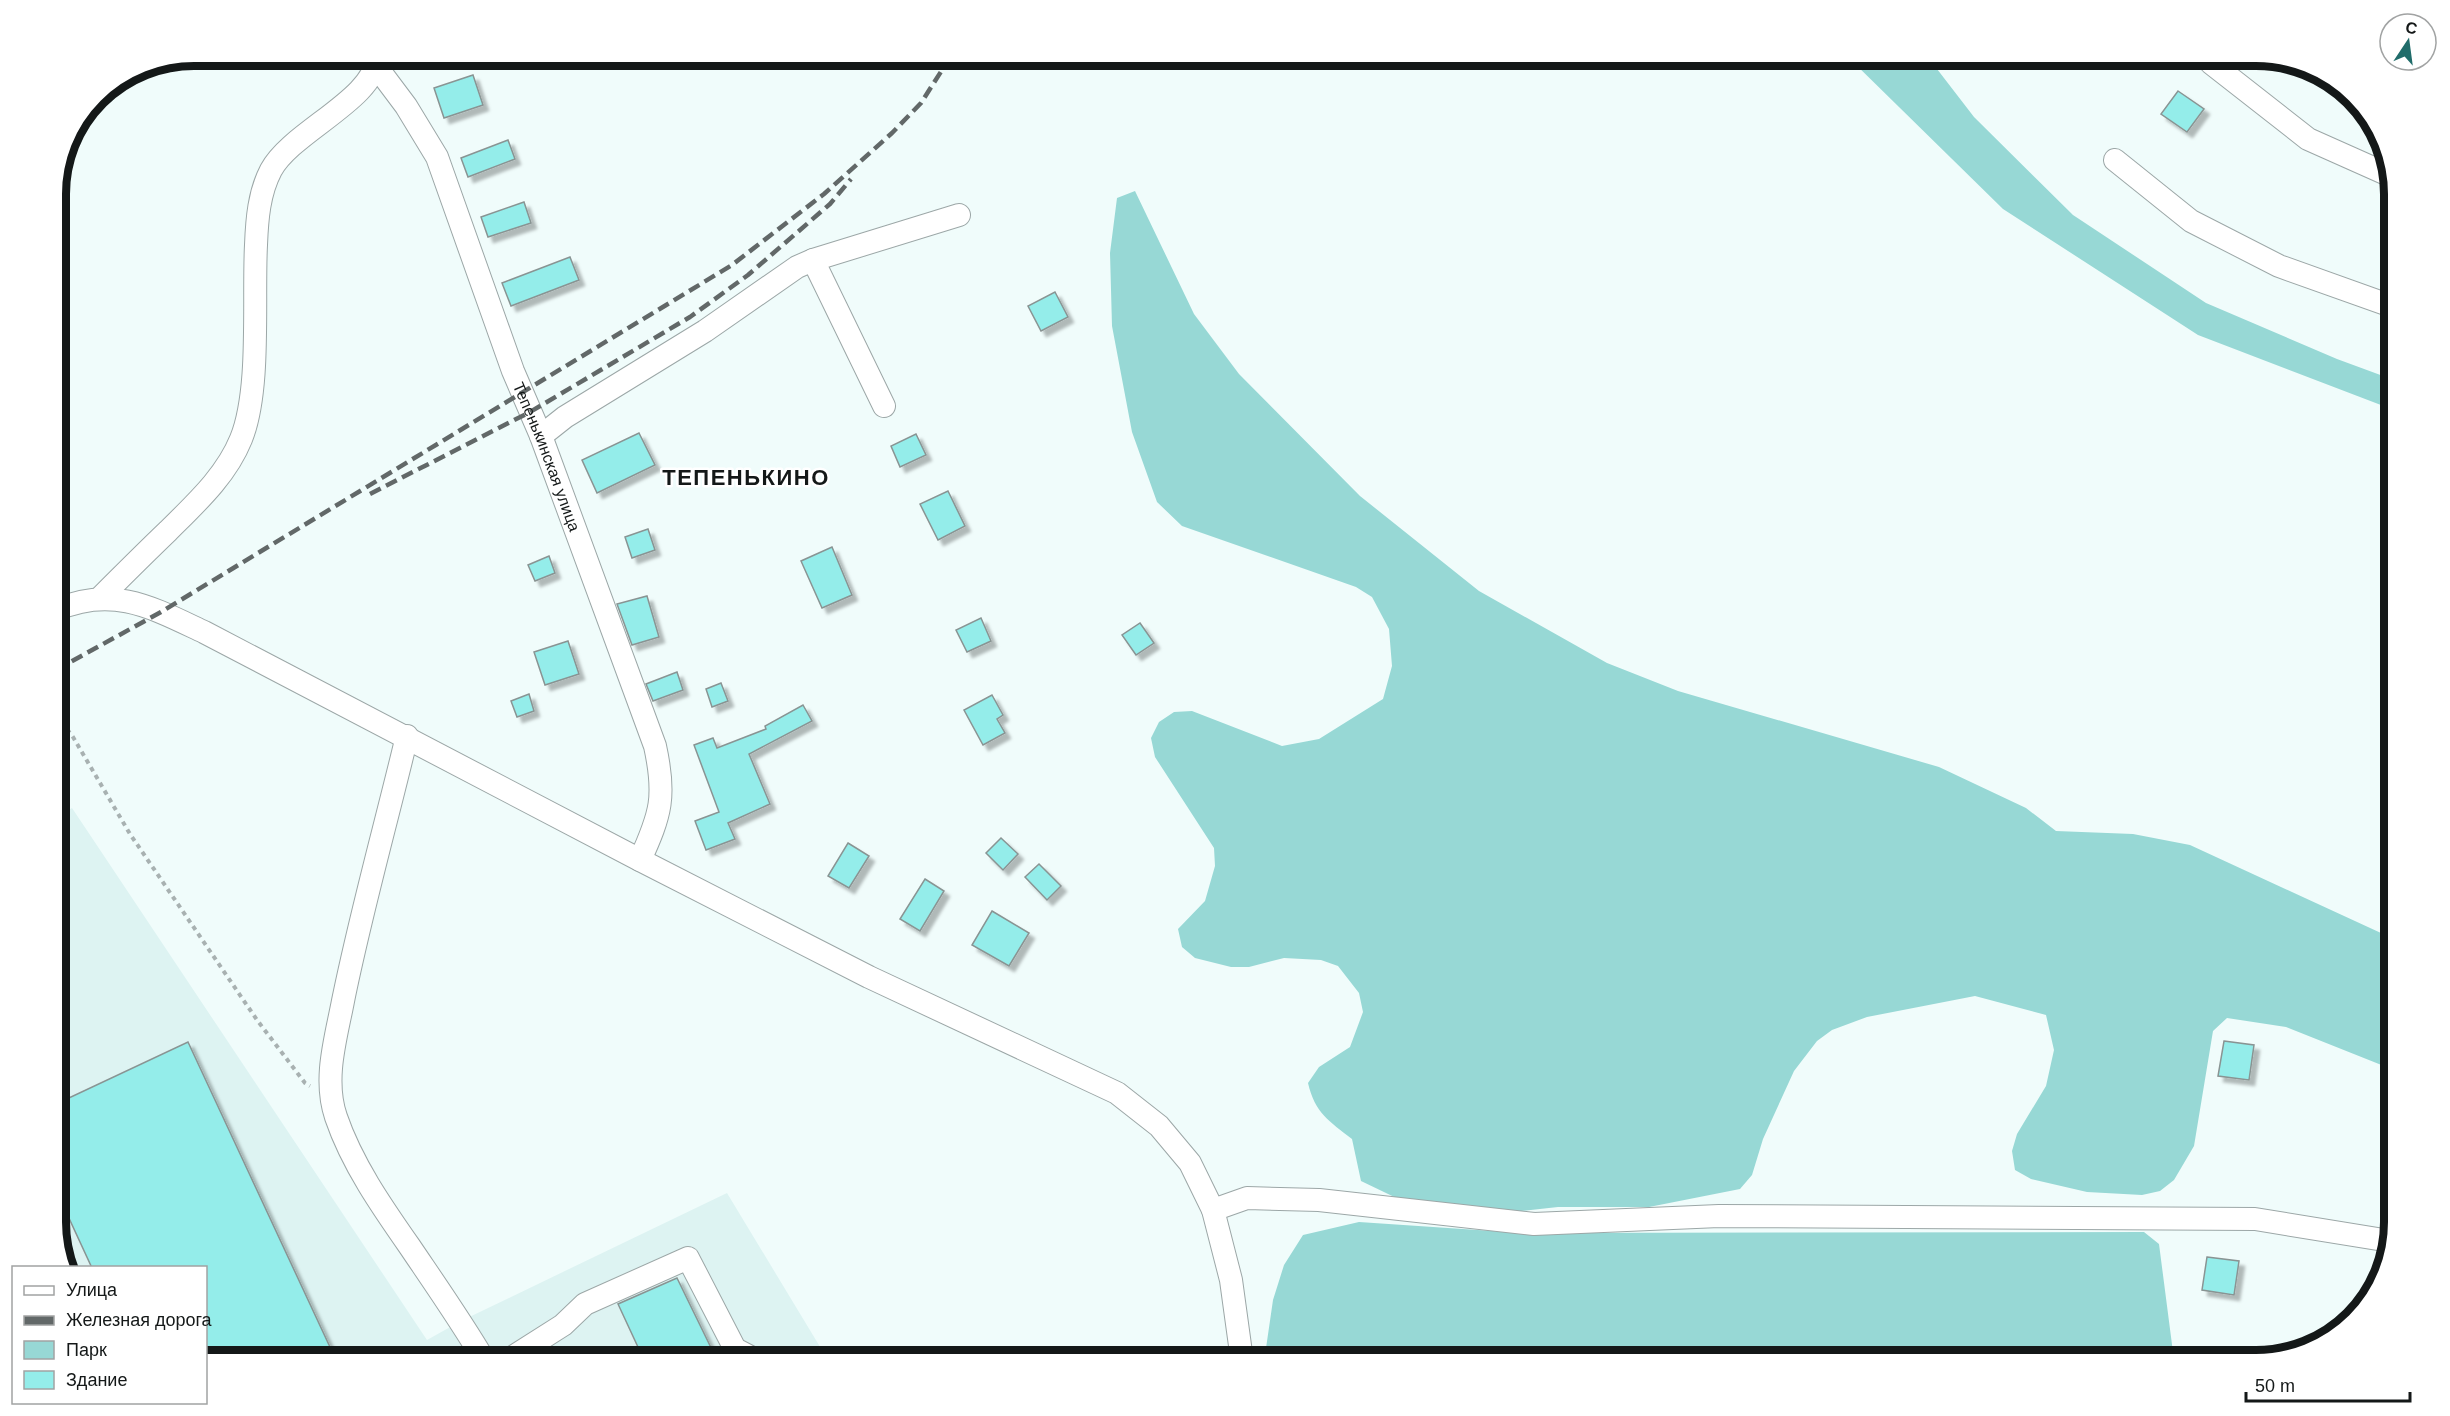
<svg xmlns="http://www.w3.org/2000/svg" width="2450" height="1416" viewBox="0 0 2450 1416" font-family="Helvetica,sans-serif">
	<defs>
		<filter id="shadow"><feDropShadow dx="5.5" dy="5.5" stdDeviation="1.5" flood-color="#0004"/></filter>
	</defs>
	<rect width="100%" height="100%" fill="#f0fcfb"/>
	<polygon fill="#ddf3f2" points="72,808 427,1340 461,1321 727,1193 828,1360 206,1360 206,1268 68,1267 56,1230 56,818"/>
	<g fill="#97d8d5">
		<polygon points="1847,56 1927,56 1974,117 2073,215 2206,303 2337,359 2394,380 2394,410 2198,335 2003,209"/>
		<path d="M1135 191 1194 314 1239 374 1360 496 1479 591 1607 663 1678 691 1939 767 2026 808 2056 831 2133 834 2190 845 2394 939V1070L2286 1027 2227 1018 2213 1031 2194 1146 2174 1180 2160 1191 2142 1195 2087 1192 2031 1179 2015 1170 2012 1151 2017 1134 2046 1086 2054 1050 2046 1015 1975 996 1867 1017 1832 1030 1817 1041 1794 1071 1763 1139 1752 1175 1740 1189 1649 1207H1558L1485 1215 1411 1205 1361 1181 1352 1139C1329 1121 1315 1113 1308 1083L1319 1067 1350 1047 1363 1012 1359 993 1338 966 1321 960 1284 958 1249 967H1231L1195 958 1182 947 1178 929 1205 901 1215 866 1214 848 1155 757 1151 738 1159 722 1174 712 1192 711 1282 746 1319 739 1383 699 1392 666 1389 629 1372 597 1356 587 1182 526 1157 502 1132 432 1112 326 1110 253 1117 198Z"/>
		<polygon points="1359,1222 1522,1233 2144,1232 2159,1244 2174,1360 1267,1360 1265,1355 1273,1300 1284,1265 1303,1235"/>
	</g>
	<g fill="#94edea" stroke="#899493" stroke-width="1.5" filter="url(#shadow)">
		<polygon points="473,75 483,105 444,118 434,88"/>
		<polygon points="2178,91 2204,109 2187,132 2161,114"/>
		<polygon points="508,140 515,159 468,177 461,158"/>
		<polygon points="524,202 531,223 488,237 481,217"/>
		<polygon points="570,257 579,280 511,306 502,283"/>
		<polygon points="1055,292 1068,317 1041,331 1028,306"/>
		<polygon points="639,433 655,465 597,493 582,460"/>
		<polygon points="916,434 926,455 900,467 891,446"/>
		<polygon points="948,491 965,526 938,540 920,504"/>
		<polygon points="648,529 655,550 632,558 625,537"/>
		<polygon points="832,547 852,595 822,608 801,561"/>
		<polygon points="549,556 555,573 535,581 528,565"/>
		<polygon points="647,596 659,637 632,645 617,604"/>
		<polygon points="981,618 991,641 967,652 956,630"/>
		<polygon points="1140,623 1154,643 1136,655 1122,635"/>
		<polygon points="568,641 579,674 545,685 534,652"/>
		<polygon points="677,672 683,690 653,701 646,684"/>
		<polygon points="721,683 728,701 712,707 706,689"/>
		<polygon points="529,694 534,711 517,717 511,701"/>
		<polygon points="992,695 1003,715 997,719 1005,733 983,745 964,710"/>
		<polygon points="803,705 812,721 749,754 770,804 728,823 735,839 706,850 695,821 719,812 694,745 713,738 717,748 766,729 765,726"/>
		<polygon points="1001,838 1018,854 1003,870 986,853"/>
		<polygon points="848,843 869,856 849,888 828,876"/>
		<polygon points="1039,864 1061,886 1047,900 1025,877"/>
		<polygon points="925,879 944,891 920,931 900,919"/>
		<polygon points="992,911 1029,933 1009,966 972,945"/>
		<polygon points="2224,1041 2254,1045 2249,1080 2218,1076"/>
		<polygon points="188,1042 336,1360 206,1360 206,1268 92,1268 56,1190 56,1104"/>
		<polygon points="2207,1257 2239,1261 2234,1295 2202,1290"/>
		<polygon points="677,1278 717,1360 644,1360 618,1304"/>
	</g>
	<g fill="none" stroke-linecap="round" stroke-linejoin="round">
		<defs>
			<g id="minor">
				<polyline points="2205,56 2211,63 2308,139 2391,176"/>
				<path id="s1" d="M376 66 406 106 437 157 513 371 541 436 655 746C666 796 661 814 640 860"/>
				<polyline points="2115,160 2191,221 2279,266 2394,307"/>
				<polyline points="813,260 884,406"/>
				<polyline points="541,436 565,417 705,331 797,267 813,260 959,215"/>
				<path d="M100 598C123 575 145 553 168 531 196 503 226 476 241 439 261 390 253 300 256 245 257 219 259 193 271 170 292 131 376 99 377 56"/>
				<path d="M56 610C113 585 153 608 204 632L640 860 869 977 1117 1093 1159 1126 1190 1163 1213 1210 1231 1280 1242 1360"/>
				<path d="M407 736C386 824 361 912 343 1001 336 1038 323 1079 336 1117 352 1164 382 1207 410 1247 435 1284 461 1321 484 1360"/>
				<polyline points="1213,1210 1247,1198 1319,1200 1534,1224 1719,1216 2255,1219 2390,1241"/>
				<polyline points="508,1360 563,1325 585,1304 688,1258 735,1349 756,1360"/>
			</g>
		</defs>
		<use href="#minor" stroke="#9ca7a7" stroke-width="24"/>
		<polyline stroke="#a8b1b1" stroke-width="4" stroke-dasharray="4.5 4.5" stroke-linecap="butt" points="56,715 73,737 130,834 257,1020 305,1083 310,1086"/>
		<use href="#minor" stroke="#fff" stroke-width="22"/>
		<g stroke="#626868" stroke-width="4.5" stroke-dasharray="12 6" stroke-linecap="butt">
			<polyline points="370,494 530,412 690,317 748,275 830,204 851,179"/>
			<polyline points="56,670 161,612 732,265 824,194 892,133 921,103 951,56"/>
		</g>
	</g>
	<g text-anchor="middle" stroke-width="5" stroke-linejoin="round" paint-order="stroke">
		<g font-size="16" fill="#141818" stroke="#fff">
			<text dy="6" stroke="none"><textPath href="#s1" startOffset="429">Тепенькинская улица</textPath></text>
		</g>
		<g font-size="22" font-weight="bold" letter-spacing="1.5" fill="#141818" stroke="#fff">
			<text x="746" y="485">ТЕПЕНЬКИНО</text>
		</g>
	</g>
	<path d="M0 0H2450V1416H0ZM194 66H2256A128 128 0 0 1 2384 194V1222A128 128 0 0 1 2256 1350H194A128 128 0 0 1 66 1222V194A128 128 0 0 1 194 66Z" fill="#fff" fill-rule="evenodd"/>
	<path fill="none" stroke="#141818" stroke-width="8" d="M194 66H2256A128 128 0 0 1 2384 194V1222A128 128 0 0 1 2256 1350H194A128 128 0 0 1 66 1222V194A128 128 0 0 1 194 66Z"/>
	<rect x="12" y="1266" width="195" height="138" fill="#ffffff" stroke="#a1a3a3" stroke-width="1.5"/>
	<rect x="24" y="1286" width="30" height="9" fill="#ffffff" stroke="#a1a3a3" stroke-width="1.5"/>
	<text x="66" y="1296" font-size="18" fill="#141818">Улица</text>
	<rect x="24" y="1316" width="30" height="9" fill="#626868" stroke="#a1a3a3" stroke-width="1.5"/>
	<text x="66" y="1326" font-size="18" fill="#141818">Железная дорога</text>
	<rect x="24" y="1341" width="30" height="18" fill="#97d8d5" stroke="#a1a3a3" stroke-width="1.5"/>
	<text x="66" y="1356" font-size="18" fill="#141818">Парк</text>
	<rect x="24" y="1371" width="30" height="18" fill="#94edea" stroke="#a1a3a3" stroke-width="1.5"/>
	<text x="66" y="1386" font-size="18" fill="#141818">Здание</text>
	<g transform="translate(2408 42) rotate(13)"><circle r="28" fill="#ffffff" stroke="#a1a3a3" stroke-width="1.5"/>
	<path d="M0-4.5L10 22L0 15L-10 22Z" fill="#206c6a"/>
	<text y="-9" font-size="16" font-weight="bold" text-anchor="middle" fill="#141818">С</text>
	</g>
	<path d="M2246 1392v9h164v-9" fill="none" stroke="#141818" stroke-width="3"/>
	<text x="2255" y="1392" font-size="18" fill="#141818" stroke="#ffffff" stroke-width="4.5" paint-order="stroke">50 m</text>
</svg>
